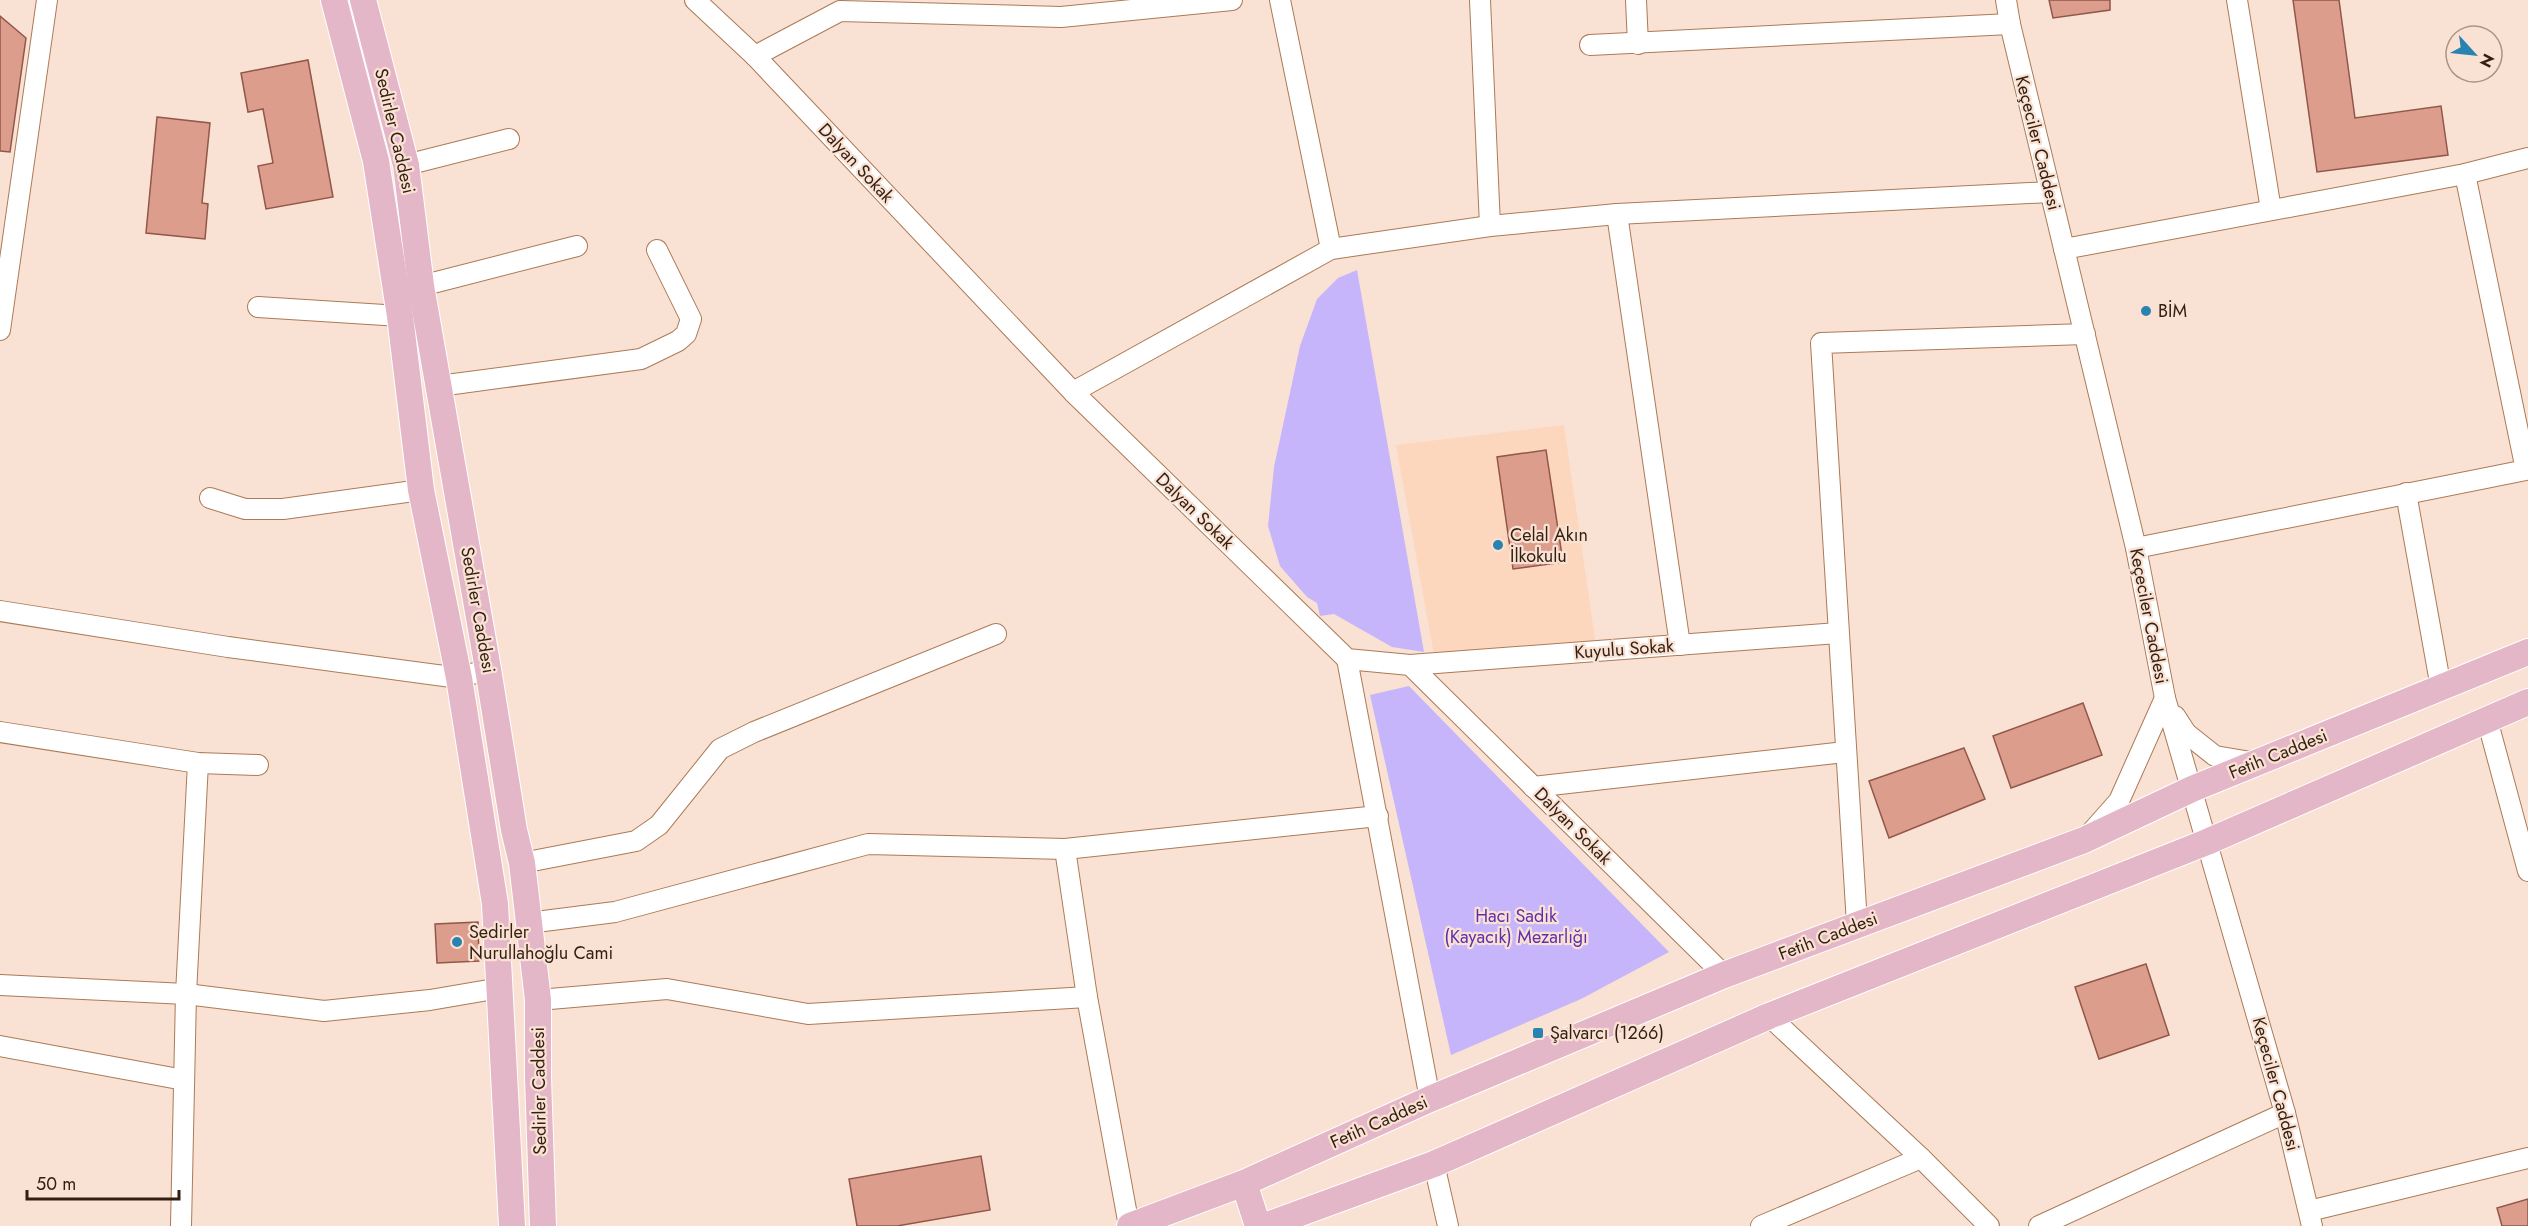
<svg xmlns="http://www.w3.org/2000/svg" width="2528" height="1226" viewBox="0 0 2528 1226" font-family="Jost,sans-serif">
	<rect width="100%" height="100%" fill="#f9e2d3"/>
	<polygon fill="#fdd7bd" points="1564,425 1596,646 1434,655 1396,445"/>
	<g fill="#c6b5fa">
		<polygon points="1357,270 1424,652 1392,647 1334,614 1320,616 1317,603 1307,597 1280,566 1268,526 1274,467 1300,346 1317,299 1338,278"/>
		<polygon points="1409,686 1669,952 1581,999 1451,1055 1370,695"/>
	</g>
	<g fill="#dd9d8d" stroke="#915748" stroke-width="1.5">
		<polygon points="2049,0 2110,0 2110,10 2053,18"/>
		<polygon points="2293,0 2339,0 2355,118 2441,106 2448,155 2317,172"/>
		<polygon points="0,16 26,38 10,152 0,151"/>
		<polygon points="308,60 333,197 266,209 258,166 273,163 263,109 248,112 241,73"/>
		<polygon points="157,117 210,123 202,203 208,204 205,239 146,233"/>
		<polygon points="1546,450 1563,562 1513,569 1497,457"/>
		<polygon points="2083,703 2102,755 2011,788 1993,736"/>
		<polygon points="1964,748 1985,799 1889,838 1869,781"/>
		<polygon points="478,922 479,961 437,963 435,924"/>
		<polygon points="2146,964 2169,1035 2099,1059 2075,987"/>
		<polygon points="981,1156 990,1210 897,1226 857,1226 849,1179"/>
		<polygon points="2528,1199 2528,1226 2502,1226 2497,1208"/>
	</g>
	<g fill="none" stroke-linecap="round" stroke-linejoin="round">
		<defs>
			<g id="minor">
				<polyline points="695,0 755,56 1073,392 1347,659 1410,665 1724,975"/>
				<polyline points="1280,0 1331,249"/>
				<polyline points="1480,0 1490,226"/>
				<polyline points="1636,0 1638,44"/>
				<polyline points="2006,0 2010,24 2136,548 2165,698 2285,1113 2312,1226"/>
				<polyline points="2237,0 2271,210"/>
				<polyline points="1590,45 2010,24"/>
				<polyline points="755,56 840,11 1061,17 1232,0"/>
				<polyline points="406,165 509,139"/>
				<polyline points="1617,214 1680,645"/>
				<polyline points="2064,249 2465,174 2528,158"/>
				<polyline points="421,286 577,246"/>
				<polyline points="258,307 400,316"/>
				<polyline points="0,330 47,0"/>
				<polyline points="439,386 641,359 678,341 686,334 691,319 657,250"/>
				<polyline points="1073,392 1331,249 1490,226 1617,214 2050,192"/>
				<polyline points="2406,493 2441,688"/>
				<polyline points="210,498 245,509 283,509 421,490"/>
				<polyline points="2136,548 2526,470 2465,174"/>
				<polyline points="0,611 228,647 459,678 488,669"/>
				<polyline points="1347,659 1430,1099"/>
				<polyline points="1410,665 1838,633"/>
				<polyline points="2175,716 2186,733 2215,756 2257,763"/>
				<polyline points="2487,719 2528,871"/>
				<polyline points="0,732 198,763 258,765"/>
				<polyline points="1533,787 1845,752"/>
				<polyline points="2088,836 2119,801 2165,698"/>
				<polyline points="1065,849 1087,997 1129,1226"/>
				<polyline points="522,863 636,841 659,825 720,749 754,732 996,634"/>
				<polyline points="528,923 615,912 868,844 1065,849 1378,816"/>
				<polyline points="1857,924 1821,343 2085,334"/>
				<polyline points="0,985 186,994 324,1011 430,1000 500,988"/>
				<polyline points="538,1000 667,989 808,1014 1087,997"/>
				<polyline points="1769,1016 1921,1158 1989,1226"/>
				<polyline points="0,1046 184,1080"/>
				<polyline points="1434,1164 1448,1226"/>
				<polyline points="2309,1211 2528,1158"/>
				<polyline points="181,1226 186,994 198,763"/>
				<polyline points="1761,1226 1921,1158"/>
				<polyline points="2039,1226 2285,1113"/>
			</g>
			<g id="major">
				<polyline points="334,0 376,161 400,316 421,490 459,678 495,904 512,1226"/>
				<polyline points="363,0 406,165 421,286 488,669 514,830 522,863 538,1000 538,1077 543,1226"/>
				<polyline points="1244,1183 1258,1226"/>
				<polyline points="1130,1226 1244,1183 1430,1099 1724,975 2084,840 2192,789 2528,652"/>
				<polyline points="1265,1226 1434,1164 1769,1016 2207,842 2528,702"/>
			</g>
		</defs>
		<use href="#minor" stroke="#ac7a56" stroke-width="22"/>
		<use href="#major" stroke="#fff" stroke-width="28"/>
		<use href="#minor" stroke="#fff" stroke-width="20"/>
		<use href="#major" stroke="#e4b7c8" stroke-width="26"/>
	</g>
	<g fill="#2983b1" stroke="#f9e2d3" stroke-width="2">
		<circle cx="2146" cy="311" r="6"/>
		<circle cx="1498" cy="545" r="6"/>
		<circle cx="457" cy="942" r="6"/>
		<rect x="1532" y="1027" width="12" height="12" rx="3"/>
	</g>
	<g text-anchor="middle" stroke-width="4.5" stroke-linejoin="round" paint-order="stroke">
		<g font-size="18" fill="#331e10" stroke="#f9e2d3">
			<text transform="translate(395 131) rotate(77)" y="6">Sedirler Caddesi</text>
			<text transform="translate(2038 143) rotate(76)" y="6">Keçeciler Caddesi</text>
			<text transform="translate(856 163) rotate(47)" y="6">Dalyan Sokak</text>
			<text transform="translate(1195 511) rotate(44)" y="6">Dalyan Sokak</text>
			<text transform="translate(478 610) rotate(80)" y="6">Sedirler Caddesi</text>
			<text transform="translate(2149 616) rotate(79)" y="6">Keçeciler Caddesi</text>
			<text transform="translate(1624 649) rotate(-4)" y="6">Kuyulu Sokak</text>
			<text transform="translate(2278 754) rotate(-22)" y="6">Fetih Caddesi</text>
			<text transform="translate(1573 826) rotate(45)" y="6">Dalyan Sokak</text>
			<text transform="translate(1828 936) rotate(-21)" y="6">Fetih Caddesi</text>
			<text transform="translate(2276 1084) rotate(75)" y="6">Keçeciler Caddesi</text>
			<text transform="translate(539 1091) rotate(-91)" y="6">Sedirler Caddesi</text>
			<text transform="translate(1379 1122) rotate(-24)" y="6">Fetih Caddesi</text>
		</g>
		<g font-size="18" fill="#331e10" stroke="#f9e2d3" text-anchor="start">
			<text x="2158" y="317">BİM</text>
			<text x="1510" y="541">Celal Akın<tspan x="1510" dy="21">İlkokulu</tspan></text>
			<text x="469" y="938">Sedirler<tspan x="469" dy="21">Nurullahoğlu Cami</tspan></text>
			<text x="1550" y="1039">Şalvarcı (1266)</text>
		</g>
		<g font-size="18" fill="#5f2fac" stroke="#f9e2d3">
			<text x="1516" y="922">Hacı Sadık<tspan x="1516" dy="21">(Kayacık) Mezarlığı</tspan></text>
		</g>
	</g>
	<g transform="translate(2474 54) rotate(117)"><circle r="28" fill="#f9e2d3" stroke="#aa9485" stroke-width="1.5"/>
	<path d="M0-4.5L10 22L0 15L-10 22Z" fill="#2983b1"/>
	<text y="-9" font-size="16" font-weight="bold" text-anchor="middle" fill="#331e10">N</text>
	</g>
	<path d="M27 1190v9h152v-9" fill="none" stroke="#331e10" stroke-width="3"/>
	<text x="36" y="1190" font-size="18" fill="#331e10" stroke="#f9e2d3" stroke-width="4.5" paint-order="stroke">50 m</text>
</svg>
